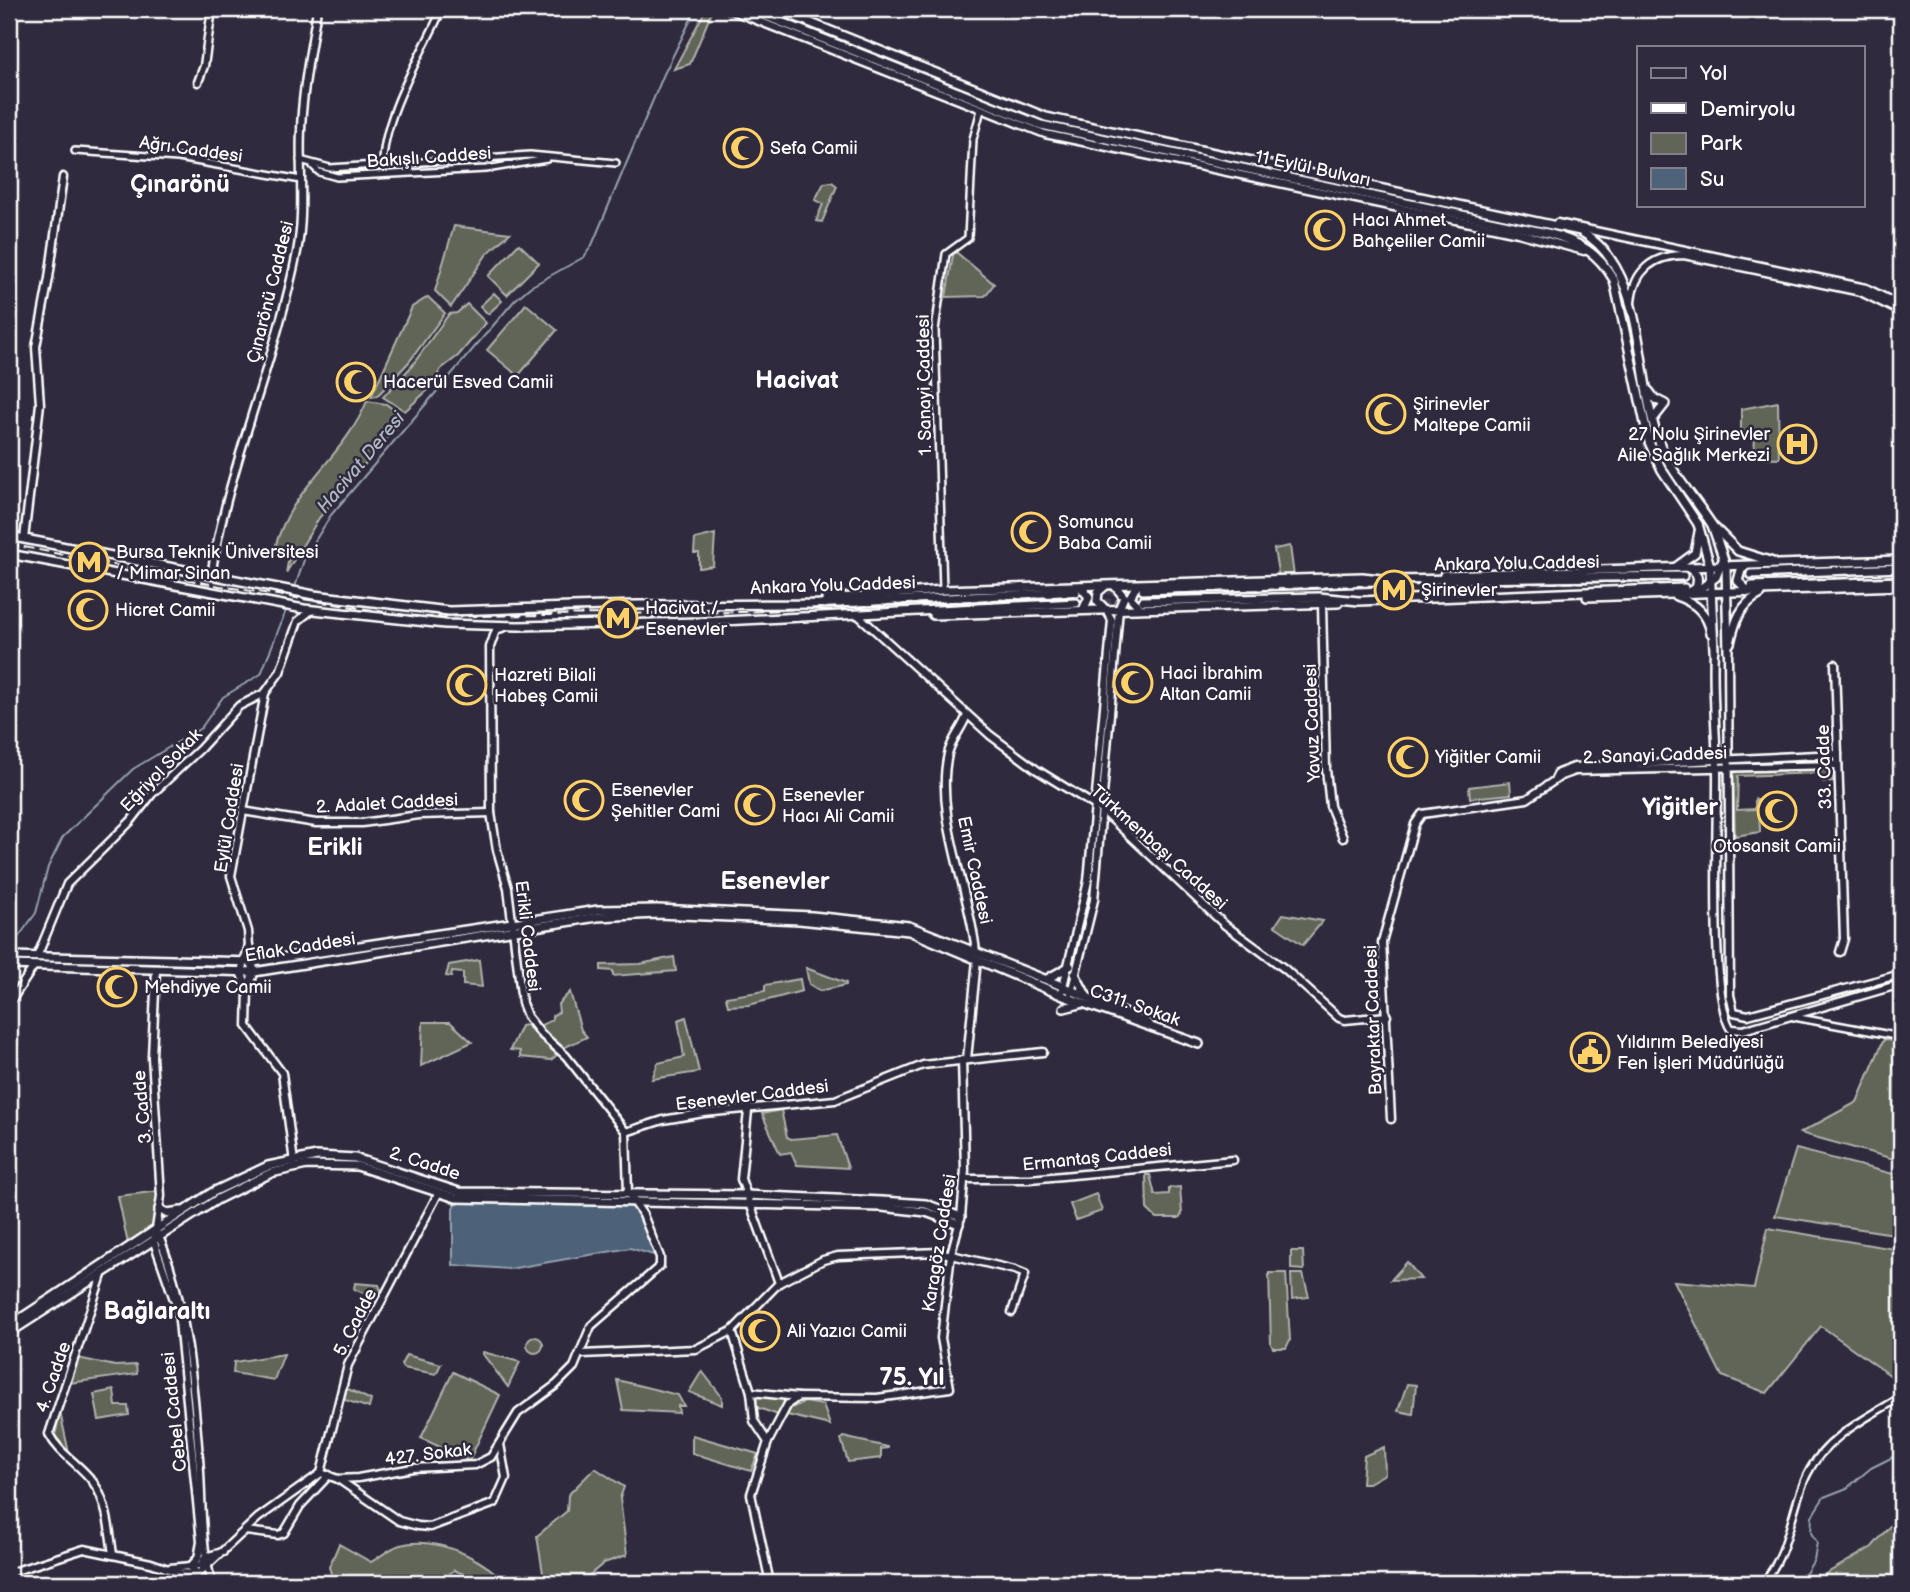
<svg xmlns="http://www.w3.org/2000/svg" width="1910" height="1592" viewBox="0 0 1910 1592" font-family="'Balsamiq Sans',sans-serif">
	<rect width="100%" height="100%" fill="#2f2a3d"/>
	<filter id="ink" filterUnits="userSpaceOnUse"><feTurbulence type="fractalNoise" baseFrequency=".0143" numOctaves="2"/><feDisplacementMap in="SourceGraphic" scale="14" xChannelSelector="R" yChannelSelector="G"/><feConvolveMatrix kernelMatrix="1 2 1 2 8 2 1 2 1" color-interpolation-filters="sRGB"/></filter>
	<g filter="url(#ink)">
		<g fill="#606558" stroke="#b0b2ac" stroke-width="2">
			<polygon points="706,9 713,9 690,64 674,69"/>
			<polygon points="832,182 837,186 822,222 816,221 823,204 815,200 824,183"/>
			<polygon points="454,226 510,233 487,254 451,307 435,291"/>
			<polygon points="519,244 539,263 507,295 488,276"/>
			<polygon points="956,252 994,284 985,296 946,297 953,255"/>
			<polygon points="494,293 502,301 488,314 480,306"/>
			<polygon points="428,297 445,313 409,362 377,396 371,397 412,307"/>
			<polygon points="467,304 486,323 458,356 441,369 430,388 405,411 383,397 411,367 449,314 457,313"/>
			<polygon points="526,304 557,330 518,376 487,350"/>
			<path d="M367 401 386 404 402 416 401 422 319 518 286 573 290 551 275 548C290 488 345 456 367 401Z"/>
			<polygon points="1778,402 1779,458 1754,457 1755,433 1741,432 1741,409"/>
			<polygon points="715,534 713,566 699,568 699,553 694,553 695,539"/>
			<polygon points="1290,546 1294,576 1279,578 1274,549"/>
			<polygon points="1832,767 1833,781 1823,782 1821,773 1738,776 1737,810 1755,809 1755,799 1759,801 1760,832 1735,836 1733,774 1738,771"/>
			<polygon points="1510,782 1511,794 1470,798 1469,787"/>
			<polygon points="1283,914 1323,921 1303,945 1275,926"/>
			<polygon points="674,957 676,971 613,976 613,971 601,970 601,965 640,964"/>
			<polygon points="479,960 482,987 463,985 463,973 452,972 451,977 446,976 449,965"/>
			<polygon points="806,968 846,983 846,985 820,991 809,984"/>
			<polygon points="800,979 802,991 749,1005 728,1006 726,997 765,991 765,985"/>
			<polygon points="570,992 581,1030 587,1037 563,1048 539,1026 552,1020 552,1016 559,1012 558,1004"/>
			<polygon points="686,1017 699,1072 652,1079 658,1063 684,1057 678,1020"/>
			<polygon points="423,1022 450,1022 472,1042 421,1066"/>
			<polygon points="526,1025 557,1055 551,1060 520,1057 520,1051 510,1050 521,1026"/>
			<polygon points="1884,1039 1901,1044 1901,1161 1800,1133 1857,1102"/>
			<polygon points="781,1110 787,1137 791,1139 837,1135 848,1168 797,1165 791,1152 780,1154 762,1114"/>
			<polygon points="1796,1149 1901,1176 1901,1235 1775,1216"/>
			<polygon points="1146,1175 1150,1175 1155,1195 1169,1194 1169,1188 1180,1187 1182,1214 1179,1218 1156,1218 1147,1209"/>
			<polygon points="161,1191 156,1231 128,1244 118,1196"/>
			<polygon points="1096,1194 1102,1211 1076,1220 1070,1204"/>
			<polygon points="1768,1228 1901,1250 1901,1383 1821,1326 1767,1393 1722,1376 1674,1281 1754,1288"/>
			<polygon points="1291,1251 1303,1251 1304,1270 1291,1269"/>
			<polygon points="1407,1262 1421,1279 1391,1280"/>
			<polygon points="1269,1273 1286,1273 1290,1340 1286,1348 1273,1348 1271,1344"/>
			<polygon points="1291,1274 1303,1274 1309,1297 1292,1299"/>
			<polygon points="355,1283 379,1285 382,1293 375,1298 354,1289"/>
			<circle cx="535" cy="1345" r="8"/>
			<polygon points="483,1352 520,1362 508,1387 482,1353"/>
			<polygon points="284,1354 274,1380 233,1373 234,1362"/>
			<polygon points="406,1355 441,1364 436,1374 403,1368 401,1365"/>
			<polygon points="78,1358 115,1366 136,1365 137,1374 69,1383 75,1360"/>
			<polygon points="702,1371 722,1397 722,1405 689,1392"/>
			<polygon points="453,1372 500,1395 469,1461 421,1438"/>
			<polygon points="617,1380 678,1395 684,1406 678,1406 679,1413 623,1410"/>
			<polygon points="1407,1384 1416,1385 1413,1414 1398,1411"/>
			<polygon points="346,1388 371,1400 369,1408 342,1399"/>
			<polygon points="114,1390 116,1406 128,1406 129,1415 99,1420 94,1394"/>
			<polygon points="782,1395 784,1403 778,1415 756,1407 757,1396"/>
			<polygon points="805,1402 823,1405 830,1425 787,1415 791,1408"/>
			<polygon points="60,1412 69,1453 55,1436"/>
			<polygon points="692,1435 758,1454 751,1471 692,1453"/>
			<polygon points="843,1437 888,1447 888,1448 881,1449 881,1458 848,1462 841,1439"/>
			<polygon points="1384,1447 1385,1474 1369,1483 1362,1483 1364,1456"/>
			<polygon points="595,1468 624,1487 620,1498 627,1555 604,1563 580,1583 535,1583 543,1573 537,1536 567,1511 568,1495"/>
			<polygon points="1901,1513 1901,1583 1810,1583 1872,1547"/>
			<path d="M339 1544 371 1562C380 1557 390 1548 400 1545 434 1536 475 1555 499 1576L496 1583H484L454 1570 441 1582 388 1574 333 1580 329 1567Z"/>
		</g>
		<polygon fill="#4e6279" stroke="#95a1af" stroke-width="2" points="458,1199 633,1200 660,1257 630,1248 509,1269 453,1265 453,1208"/>
		<g fill="none" stroke-linecap="round" stroke-linejoin="round">
			<g stroke="#95a1af" stroke-width="2">
				<polyline points="294,590 305,557 331,515 515,300 530,287 584,257 592,245 664,74 696,9"/>
				<polyline points="9,950 36,913 48,867 63,837 133,769 201,728 223,697 261,674 287,608"/>
				<polyline points="1800,1583 1814,1560 1817,1542 1811,1533 1812,1516 1824,1497 1847,1488 1871,1468 1901,1453"/>
			</g>
			<g stroke="#443f50" stroke-width="7" stroke-dasharray="7 3.5" stroke-linecap="butt">
				<polyline points="1683,576 1751,574"/>
				<polyline points="1705,587 1746,586"/>
				<polyline points="1076,592 1143,590"/>
				<polyline points="1083,603 1143,601"/>
			</g>
			<defs>
				<g id="tertiary">
					<polyline points="75,151 178,158 301,180"/>
					<polyline points="300,160 330,168 530,155 616,163"/>
					<polyline points="313,166 319,172 337,177 486,169 547,159"/>
					<path d="M383 168C381 118 422 54 442 9"/>
					<polyline points="943,590 935,330 946,254 968,238 973,139 981,110"/>
					<polyline points="1794,1017 1901,1037"/>
					<path d="M1762 1583C1790 1554 1790 1510 1807 1475 1824 1438 1868 1417 1901 1397"/>
				</g>
				<g id="secondary">
					<polyline points="728,9 1045,134 1518,233 1584,251"/>
					<polyline points="198,82 204,66 212,9"/>
					<polyline points="1557,223 1866,288 1901,306"/>
					<path d="M1631 302C1634 271 1653 255 1684 255L1861 292 1901 312"/>
					<polyline points="24,539 40,404 36,347 49,278 63,177"/>
					<path d="M211 576C228 466 275 362 297 252 305 211 299 172 301 130 302 90 311 49 317 9"/>
					<polyline points="1322,604 1326,769 1330,806 1343,838"/>
					<polyline points="858,615 990,735 1037,770 1102,810 1225,925 1285,969 1339,1018 1345,1020 1387,1016"/>
					<path d="M1714 650C1712 690 1716 729 1717 768 1718 816 1709 999 1731 1029L1743 1030 1901 984"/>
					<polyline points="1728,651 1730,995 1734,1012 1748,1015 1901,974"/>
					<polyline points="1835,664 1844,939 1840,952"/>
					<path d="M967 715C962 729 951 740 948 754 934 815 970 891 976 952"/>
					<polyline points="1555,779 1558,773 1574,767 1838,754"/>
					<polyline points="243,811 316,823 362,823 419,815 491,813"/>
					<polyline points="249,947 248,931 231,876 265,693"/>
					<polyline points="37,957 67,884 131,821 152,794 200,749 239,706 265,693 280,672 298,621 312,610"/>
					<polyline points="156,970 152,1057 161,1196 154,1242 178,1311 201,1542 198,1558 190,1567 198,1574"/>
					<polyline points="248,989 247,1026 282,1073 294,1162"/>
					<polyline points="1071,993 1094,900 1119,609"/>
					<polyline points="1061,995 1088,881 1112,620 1106,610"/>
					<polyline points="9,1004 34,966"/>
					<polyline points="967,1059 977,960"/>
					<polyline points="748,1111 741,1179 779,1283"/>
					<polyline points="1391,1119 1382,942 1415,824 1422,814 1527,799 1561,776 1575,771 1838,765"/>
					<polyline points="626,1132 663,1120 704,1113 835,1100 923,1065 1043,1052"/>
					<polyline points="964,1179 1030,1179 1233,1160"/>
					<path d="M158 1234C189 1308 194 1392 200 1471 202 1509 201 1547 212 1583"/>
					<path d="M102 1275 49 1434C59 1454 80 1464 93 1482 107 1501 110 1532 113 1555"/>
					<polyline points="732,1331 751,1392 754,1421 768,1442 751,1494 770,1583"/>
					<polyline points="582,1354 696,1349 732,1331 779,1283 823,1260 838,1256 939,1252 1015,1270 1025,1274 1012,1312"/>
					<polyline points="751,1392 798,1397"/>
					<polyline points="768,1442 788,1404 798,1397 877,1398 950,1388 941,1338 951,1254 961,1217 965,1170 962,1060"/>
					<polyline points="321,1473 338,1479 358,1478 413,1468 475,1465 491,1457 518,1413 556,1385 574,1367 591,1326 660,1266 660,1257 643,1215 628,1193 626,1132 566,1056 541,1034 527,1016 522,1003 508,888 497,850 491,813 490,647 496,630 505,627"/>
					<polyline points="321,1473 348,1365 438,1194"/>
					<polyline points="338,1479 399,1521 418,1526 430,1527 495,1503 506,1478 500,1444"/>
					<polyline points="245,1531 278,1535 284,1533 300,1506 329,1475"/>
					<polyline points="170,1568 201,1565 205,1557 223,1552"/>
					<polyline points="9,1573 84,1549 151,1563 180,1573 198,1574 258,1518 321,1473"/>
				</g>
				<g id="primary">
					<path d="M748 9 1041 125 1547 233C1578 241 1598 252 1614 280L1649 442 1662 470 1698 524"/>
					<path d="M776 9 1046 117 1580 231C1647 268 1635 374 1658 439 1669 471 1694 497 1712 525"/>
					<polyline points="1649,391 1655,399 1665,404 1654,418"/>
					<polyline points="9,956 254,962 598,910 657,909 812,916 909,926 1057,984 1149,1024"/>
					<polyline points="9,965 254,972 597,917 657,914 799,920 909,931 1066,997 1199,1044"/>
					<polyline points="1075,974 1086,995"/>
					<polyline points="1047,979 1070,966"/>
					<polyline points="248,989 241,973 249,947"/>
					<polyline points="248,989 254,972 249,947"/>
					<polyline points="1064,1008 1080,1004"/>
					<polyline points="159,1209 167,1213 181,1211"/>
					<polyline points="9,1326 213,1192 268,1166 317,1156 355,1158 459,1192 745,1195 882,1201 926,1204 961,1217"/>
					<polyline points="9,1333 218,1199 271,1173 307,1165 357,1166 456,1198 882,1207 926,1212 959,1224"/>
				</g>
				<g id="trunk">
					<polyline points="1698,524 1710,566 1714,650"/>
					<polyline points="1712,525 1726,566 1728,651"/>
					<polyline points="1715,528 1738,551 1773,562"/>
					<polyline points="9,536 314,595 449,611 637,605 819,604 1076,592"/>
					<polyline points="9,554 304,609 445,624 518,626 703,622 1076,603"/>
					<polyline points="1677,566 1695,553 1699,532"/>
					<polyline points="1746,566 1741,570 1738,581 1749,592"/>
					<path d="M1688 568C1698 572 1699 578 1696 588L1690 591"/>
					<polyline points="1751,574 1901,568"/>
					<polyline points="1444,575 1901,560"/>
					<polyline points="1390,580 1683,576"/>
					<polyline points="1137,585 1130,597 1140,608"/>
					<polyline points="1105,586 1098,592 1097,601 1105,609"/>
					<polyline points="1115,586 1124,597 1119,609"/>
					<polyline points="1752,586 1901,581"/>
					<polyline points="1081,587 1089,597 1083,610"/>
					<polyline points="1143,590 1371,582"/>
					<polyline points="1697,591 1716,577 1722,562"/>
					<path d="M1676 596C1694 602 1708 613 1711 633"/>
					<polyline points="1587,597 1901,586"/>
					<polyline points="826,599 943,590 1362,577 1391,580"/>
					<polyline points="1143,601 1319,597 1359,601 1684,588"/>
					<polyline points="933,615 1338,603"/>
					<path d="M1730 643C1735 622 1740 604 1761 594"/>
				</g>
			</defs>
			<use href="#tertiary" stroke="#fff" stroke-width="10"/>
			<use href="#secondary" stroke="#fff" stroke-width="11"/>
			<use href="#primary" stroke="#fff" stroke-width="12"/>
			<use href="#trunk" stroke="#fff" stroke-width="12"/>
			<use href="#tertiary" stroke="#2f2a3d" stroke-width="5"/>
			<use href="#secondary" stroke="#2f2a3d" stroke-width="6"/>
			<use href="#primary" stroke="#2f2a3d" stroke-width="7"/>
			<use href="#trunk" stroke="#2f2a3d" stroke-width="7"/>
			<g stroke="#fff" stroke-width="2" stroke-dasharray="10 5" stroke-linecap="butt">
				<polyline points="9,544 220,586 417,617 741,612 1075,596"/>
				<polyline points="1751,581 1901,576"/>
				<polyline points="1143,595 1357,586 1683,581"/>
			</g>
		</g>
	</g>
	<defs>
		<symbol id="mosque-ring" viewBox="-11 -11 22 22"><circle r="9.5" fill="#2f2a3d" stroke="#ffd166" stroke-width="1.5"/><path d="M3.5-4.9A6 6 0 1 0 3.5 4.9A5 5 0 1 1 3.5-4.9Z" fill="#ffd166"/></symbol>
		<symbol id="hospital-ring" viewBox="-11 -11 22 22"><circle r="9.5" fill="#2f2a3d" stroke="#ffd166" stroke-width="1.5"/><path d="M-5-5h3v3.5h4V-5h3V5h-3V1.5h-4V5h-3Z" fill="#ffd166"/></symbol>
		<symbol id="metro-ring" viewBox="-11 -11 22 22"><circle r="9.5" fill="#2f2a3d" stroke="#ffd166" stroke-width="1.5"/><path d="M-5.5 5V-5H-3L0 0L3-5H5.5V5H3V-.5L0 4L-3-.5V5Z" fill="#ffd166"/></symbol>
		<symbol id="civic-ring" viewBox="-11 -11 22 22"><circle r="9.5" fill="#2f2a3d" stroke="#ffd166" stroke-width="1.5"/><path d="M-.6-6.5H3V-4.5H.6V-3L4-1V1h2V6H-6V1h2V-1L-.6-3ZM-1.2 2.5V6h2.4V2.5Z" fill="#ffd166"/></symbol>
	</defs>
	<g fill-rule="evenodd">
		<use href="#mosque-ring" x="721" y="126" width="44" height="44"/>
		<use href="#mosque-ring" x="1303" y="208" width="44" height="44"/>
		<use href="#mosque-ring" x="334" y="360" width="44" height="44"/>
		<use href="#mosque-ring" x="1364" y="392" width="44" height="44"/>
		<use href="#hospital-ring" x="1775" y="422" width="44" height="44"/>
		<use href="#mosque-ring" x="1009" y="510" width="44" height="44"/>
		<use href="#metro-ring" x="67" y="540" width="44" height="44"/>
		<use href="#metro-ring" x="1372" y="568" width="44" height="44"/>
		<use href="#mosque-ring" x="66" y="588" width="44" height="44"/>
		<use href="#metro-ring" x="596" y="596" width="44" height="44"/>
		<use href="#mosque-ring" x="1111" y="661" width="44" height="44"/>
		<use href="#mosque-ring" x="445" y="663" width="44" height="44"/>
		<use href="#mosque-ring" x="1386" y="735" width="44" height="44"/>
		<use href="#mosque-ring" x="562" y="778" width="44" height="44"/>
		<use href="#mosque-ring" x="733" y="783" width="44" height="44"/>
		<use href="#mosque-ring" x="1755" y="789" width="44" height="44"/>
		<use href="#mosque-ring" x="95" y="965" width="44" height="44"/>
		<use href="#civic-ring" x="1568" y="1030" width="44" height="44"/>
		<use href="#mosque-ring" x="738" y="1309" width="44" height="44"/>
	</g>
	<g text-anchor="middle" stroke-width="5" stroke-linejoin="round" paint-order="stroke">
		<g font-size="18" fill="#fff" stroke="#2f2a3d" text-anchor="start">
			<text x="770" y="154">Sefa Camii</text>
			<text x="1352" y="226">Hacı Ahmet<tspan x="1352" dy="21">Bahçeliler Camii</tspan></text>
			<text x="383" y="388">Hacerül Esved Camii</text>
			<text x="1413" y="410">Şirinevler<tspan x="1413" dy="21">Maltepe Camii</tspan></text>
			<text x="1770" y="440" text-anchor="end">27 Nolu Şirinevler<tspan x="1770" dy="21">Aile Sağlık Merkezi</tspan></text>
			<text x="1058" y="528">Somuncu<tspan x="1058" dy="21">Baba Camii</tspan></text>
			<text x="116" y="558">Bursa Teknik Üniversitesi<tspan x="116" dy="21">/ Mimar Sinan</tspan></text>
			<text x="1421" y="596">Şirinevler</text>
			<text x="645" y="614">Hacivat /<tspan x="645" dy="21">Esenevler</tspan></text>
			<text x="115" y="616">Hicret Camii</text>
			<text x="1160" y="679">Haci İbrahim<tspan x="1160" dy="21">Altan Camii</tspan></text>
			<text x="494" y="681">Hazreti Bilali<tspan x="494" dy="21">Habeş Camii</tspan></text>
			<text x="1435" y="763">Yiğitler Camii</text>
			<text x="611" y="796">Esenevler<tspan x="611" dy="21">Şehitler Cami</tspan></text>
			<text x="782" y="801">Esenevler<tspan x="782" dy="21">Hacı Ali Camii</tspan></text>
			<text x="1777" y="852" text-anchor="middle">Otosansit Camii</text>
			<text x="144" y="993">Mehdiyye Camii</text>
			<text x="1617" y="1048">Yıldırım Belediyesi<tspan x="1617" dy="21">Fen İşleri Müdürlüğü</tspan></text>
			<text x="787" y="1337">Ali Yazıcı Camii</text>
		</g>
		<g font-size="18" fill="#fff" stroke="#2f2a3d">
			<text transform="translate(191 149) rotate(8)" y="6">Ağrı Caddesi</text>
			<text transform="translate(429 157) rotate(-4)" y="6">Bakışlı Caddesi</text>
			<text transform="translate(1313 168) rotate(12)" y="6">11 Eylül Bulvarı</text>
			<text transform="translate(270 292) rotate(-76)" y="6">Çınarönü Caddesi</text>
			<text transform="translate(924 385) rotate(-91)" y="6">1. Sanayi Caddesi</text>
			<text transform="translate(1517 563) rotate(-1)" y="6">Ankara Yolu Caddesi</text>
			<text transform="translate(833 585) rotate(-2)" y="6">Ankara Yolu Caddesi</text>
			<text transform="translate(1312 723) rotate(-92)" y="6">Yavuz Caddesi</text>
			<text transform="translate(1655 755) rotate(-2)" y="6">2. Sanayi Caddesi</text>
			<text transform="translate(1824 767) rotate(-92)" y="6">33. Cadde</text>
			<text transform="translate(161 770) rotate(-46)" y="6">Eğriyol Sokak</text>
			<text transform="translate(387 803) rotate(-3)" y="6">2. Adalet Caddesi</text>
			<text transform="translate(229 818) rotate(-81)" y="6">Eylül Caddesi</text>
			<text transform="translate(1159 847) rotate(42)" y="6">Türkmenbaşı Caddesi</text>
			<text transform="translate(975 870) rotate(78)" y="6">Emir Caddesi</text>
			<text transform="translate(528 936) rotate(83)" y="6">Erikli Caddesi</text>
			<text transform="translate(300 947) rotate(-9)" y="6">Eflak Caddesi</text>
			<text transform="translate(1135 1005) rotate(19)" y="6">C311. Sokak</text>
			<text transform="translate(1373 1020) rotate(-92)" y="6">Bayraktar Caddesi</text>
			<text transform="translate(752 1095) rotate(-7)" y="6">Esenevler Caddesi</text>
			<text transform="translate(142 1107) rotate(-95)" y="6">3. Cadde</text>
			<text transform="translate(1097 1157) rotate(-6)" y="6">Ermantaş Caddesi</text>
			<text transform="translate(425 1163) rotate(18)" y="6">2. Cadde</text>
			<text transform="translate(939 1243) rotate(-81)" y="6">Karagöz Caddesi</text>
			<text transform="translate(355 1322) rotate(-63)" y="6">5. Cadde</text>
			<text transform="translate(53 1377) rotate(-71)" y="6">4. Cadde</text>
			<text transform="translate(174 1412) rotate(-96)" y="6">Cebel Caddesi</text>
			<text transform="translate(428 1454) rotate(-7)" y="6">427. Sokak</text>
		</g>
		<g font-size="19" font-style="italic" fill="#afb8c3" stroke="#2f2a3d">
			<text transform="translate(360 462) rotate(-50)" y="7">Hacivat Deresi</text>
		</g>
		<g font-size="24" font-weight="bold" fill="#fff" stroke="#2f2a3d">
			<text x="180" y="192">Çınarönü</text>
			<text x="797" y="388">Hacivat</text>
			<text x="1680" y="815">Yiğitler</text>
			<text x="335" y="855">Erikli</text>
			<text x="775" y="889">Esenevler</text>
			<text x="157" y="1319">Bağlaraltı</text>
			<text x="912" y="1385">75. Yıl</text>
		</g>
	</g>
	<rect width="1910" height="1592" fill="none" stroke="#2f2a3d" stroke-width="35"/>
	<rect x="18" y="18" width="1875" height="1557" fill="none" stroke="#fff" stroke-width="2.5" filter="url(#ink)"/>
	<rect x="1637" y="46" width="228" height="161" fill="#2f2a3d" stroke="#827f8b" stroke-width="2"/>
	<rect x="1651" y="68" width="35" height="10" fill="#2f2a3d" stroke="#827f8b" stroke-width="2"/>
	<text x="1700" y="80" font-size="21" fill="#ffffff">Yol</text>
	<rect x="1651" y="103" width="35" height="10" fill="#ffffff" stroke="#827f8b" stroke-width="2"/>
	<text x="1700" y="116" font-size="21" fill="#ffffff">Demiryolu</text>
	<rect x="1651" y="133" width="35" height="21" fill="#606558" stroke="#827f8b" stroke-width="2"/>
	<text x="1700" y="150" font-size="21" fill="#ffffff">Park</text>
	<rect x="1651" y="168" width="35" height="21" fill="#4e6279" stroke="#827f8b" stroke-width="2"/>
	<text x="1700" y="186" font-size="21" fill="#ffffff">Su</text>
</svg>
